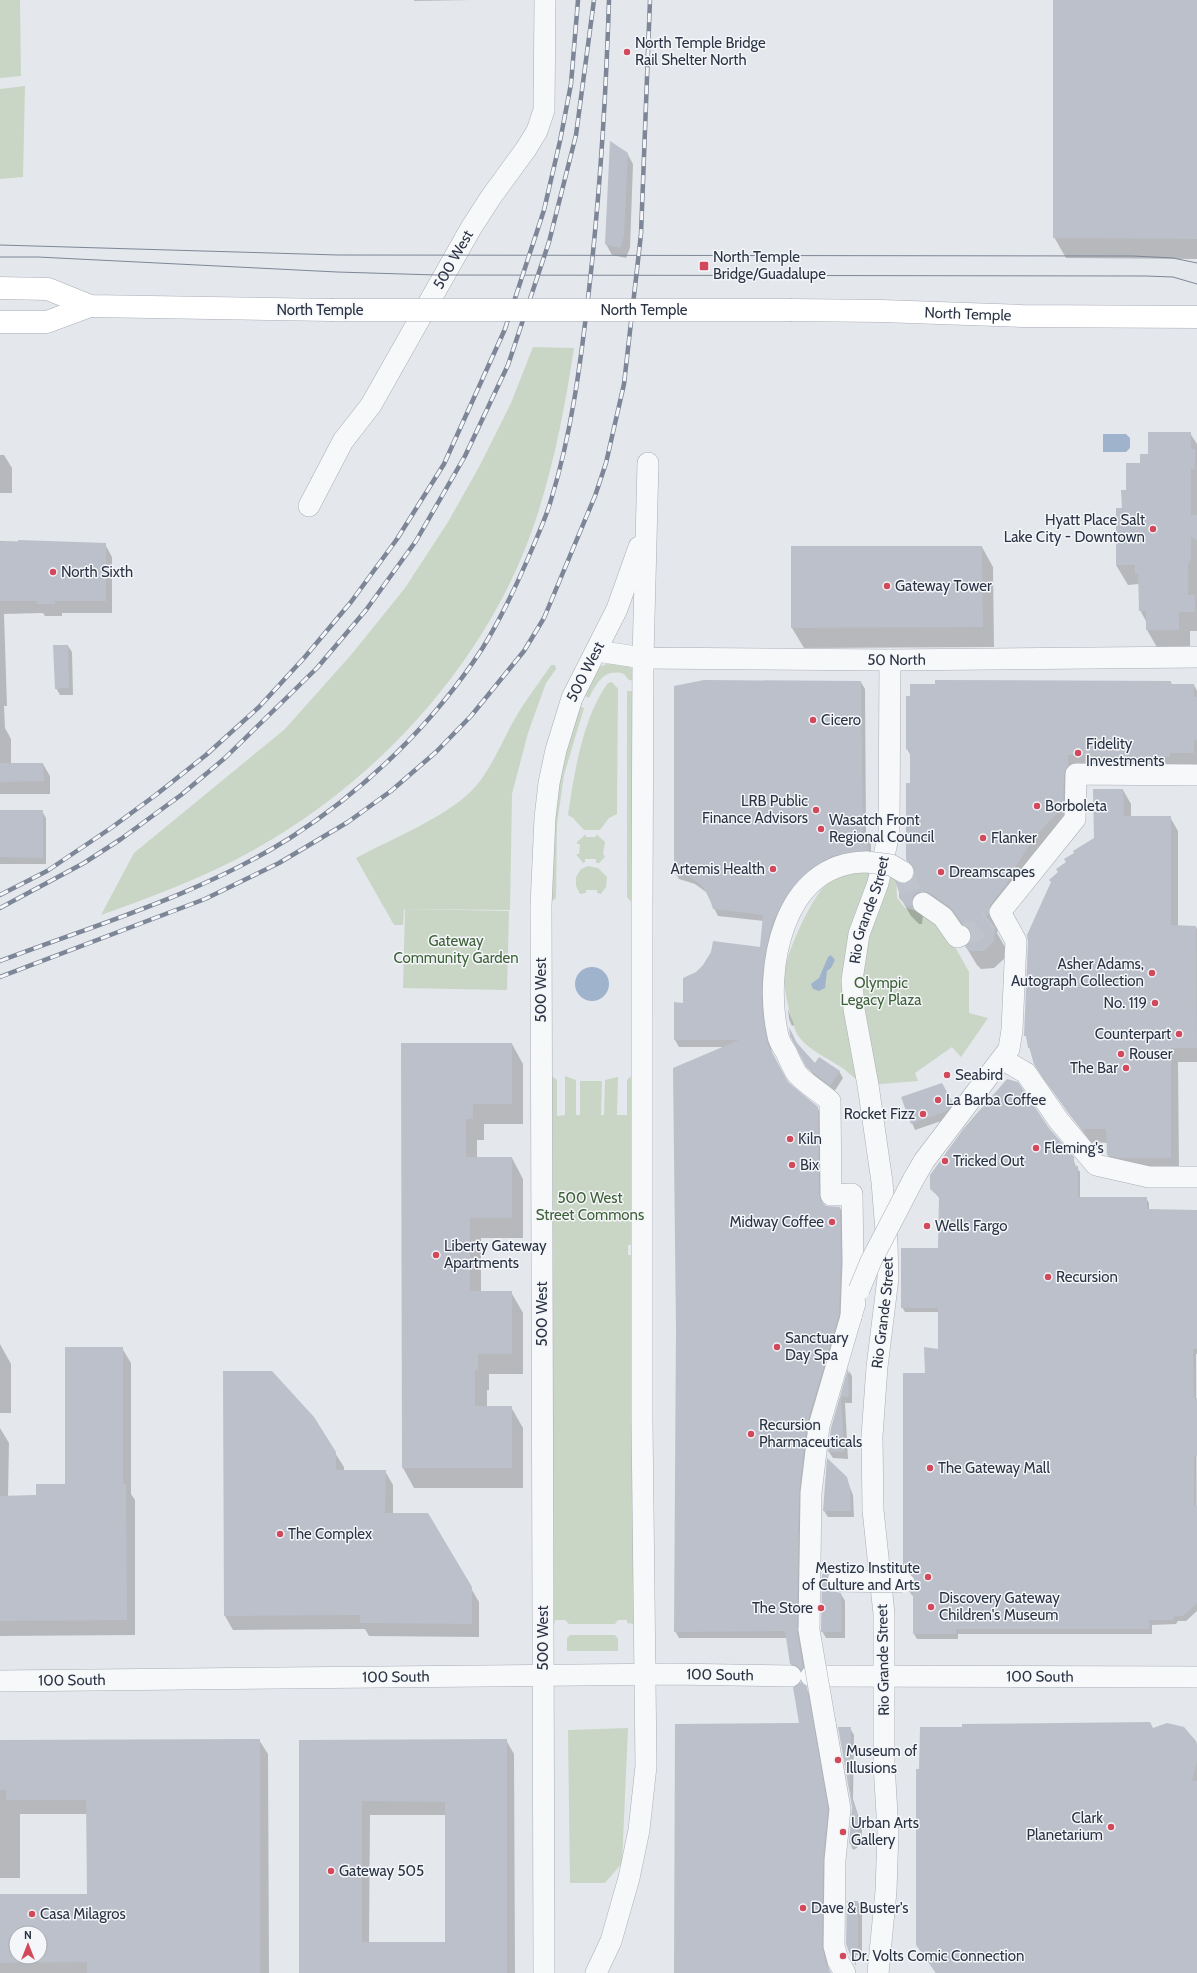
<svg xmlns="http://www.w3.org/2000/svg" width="1197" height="1973" viewBox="0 0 1197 1973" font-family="Cabin,sans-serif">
	<rect width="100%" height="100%" fill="#e4e7ec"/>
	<g fill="#c9d6c5">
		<polygon points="0,0 20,0 21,76 0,78"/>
		<polygon points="25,86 23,177 0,179 0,89"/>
		<path d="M533 347 574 348C565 407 554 465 535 522 488 661 378 782 250 852 203 878 151 897 101 915L134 853 285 729 351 655 405 588 448 522 479 467 511 403Z"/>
		<path d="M607 664H627L632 669 635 681 629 680 624 674C605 668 597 682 589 698L581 694 599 667Z"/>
		<path d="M551 665H555L556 669 546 683 528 733 512 794 510 910 404 909 403 925H394L356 858C391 839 450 816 476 786 493 766 503 738 517 715 527 698 540 682 551 665Z"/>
		<path d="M612 682 618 689 617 814 609 818 600 830H584L573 818 568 815C574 774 583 716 608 683Z"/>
		<polygon points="627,691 635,691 635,901 630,901 627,897"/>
		<polygon points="577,705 584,708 564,775 557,824 556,898 554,900 548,900 549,822"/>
		<polygon points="586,834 586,837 596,837 596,834 605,842 603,854 605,857 599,863 596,863 596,859 585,859 585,862 583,863 576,854 579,854 580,844 577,844 577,842"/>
		<polygon points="588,866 598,868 607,877 606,887 601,894 597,893 597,890 586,890 586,893 580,894 576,886 576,877 581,869"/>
		<path d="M882 870 896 877 897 898 905 908 925 913 954 945 969 972V1013L988 1018 961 1057 952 1047 915 1073 918 1081 868 1085C857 1082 850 1073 841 1067 827 1058 809 1050 799 1037 792 1029 783 986 784 975 785 956 812 895 828 883 847 869 859 871 882 870Z"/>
		<polygon points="405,909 509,911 507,990 403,988"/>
		<polygon points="548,1076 553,1077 557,1080 557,1116 565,1115 565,1076 576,1080 576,1115 580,1115 580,1081 602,1081 601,1115 604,1115 605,1080 618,1077 617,1115 627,1115 627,1080 630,1077 635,1077 635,1245 628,1245 628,1255 636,1255 635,1624 627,1623 627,1620 618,1620 615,1624 569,1624 565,1620 555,1620 555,1623 548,1624"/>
		<polygon points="570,1635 615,1635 618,1639 618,1651 567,1651 567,1638"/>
		<polygon points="628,1728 622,1863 605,1883 570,1883 568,1730"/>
	</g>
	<g fill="#9fb4cc">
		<polygon points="1126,434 1130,438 1130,448 1126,452 1103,452 1103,434"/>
		<polygon points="831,955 835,960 831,968 827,971 825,988 819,991 813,989 811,984 819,978 828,957"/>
		<circle cx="592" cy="984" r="17"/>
	</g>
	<g fill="#0003" fill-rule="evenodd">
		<polygon points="414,0 471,0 414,1"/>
		<polygon points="1054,0 1197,0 1197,259 1066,258 1054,237"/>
		<polygon points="627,153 633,164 630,248 626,258 612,255 606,244"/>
		<polygon points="1190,433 1197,444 1197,631 1190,631 1190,650 1158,649 1147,630 1147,623 1140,610 1139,584 1128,585 1116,565 1116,509 1123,509 1127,491 1141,464 1149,455"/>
		<polygon points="0,455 4,455 12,468 12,493 0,493"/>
		<polygon points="0,541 105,544 112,557 112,613 62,613 62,616 45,616 43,613 4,614 7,706 4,706 5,728 11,739 11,764 43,764 50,776 50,794 0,794"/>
		<polygon points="982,547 993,567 994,647 804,648 792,628"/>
		<polygon points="68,646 72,652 73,695 60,695 56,688"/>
		<polygon points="861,682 865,689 866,834 871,841 871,857 792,899 766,1019 772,1053 788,1083 817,1107 821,1114 822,1203 825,1207 840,1208 844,1214 842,1322 811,1430 807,1675 795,1671 791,1664 787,1638 679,1638 675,1631 726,1047 679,1047 675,1040 684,1004 761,948 764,921 718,916 706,892 695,884 679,879 675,872"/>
		<polygon points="1171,682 1172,685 1194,685 1197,691 1197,770 1078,773 1073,830 1000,923 997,933 1005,947 1004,959 994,968 981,969 977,965 966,947 972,940 962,925 923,915 922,924 919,924 911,916 900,897 914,879 915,874 907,860 911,756 907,749"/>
		<polygon points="1123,790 1131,804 1131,817 1170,817 1178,831 1178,926 1196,927 1197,929 1197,1062 1178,1062 1179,1171 1116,1169 1108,1155 1108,1143 1093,1142 1092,1144 1043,1078 1034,1064 1025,1032 1095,838"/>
		<polygon points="0,811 42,811 46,818 46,864 0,864"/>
		<polygon points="788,1009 794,1025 792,1026 789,1019"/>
		<polygon points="402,1044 512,1044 523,1064 523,1124 484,1124 484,1140 477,1140 477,1158 512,1158 523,1179 523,1238 481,1238 481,1292 511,1292 523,1313 523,1374 489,1374 489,1390 487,1390 487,1407 511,1407 523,1428 523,1488 414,1488 403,1468"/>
		<polygon points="797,1045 815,1064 839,1071 843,1078 834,1092 817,1079 808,1068"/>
		<polygon points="1008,1080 1017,1083 1048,1128 1073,1158 1076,1167 1080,1172 1080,1198 1146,1198 1149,1203 1149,1210 1197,1211 1197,1354 1196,1354 1197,1611 1186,1621 1178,1621 1176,1624 1152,1625 1152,1634 958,1634 958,1639 917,1639 914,1634 914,1597 910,1593 914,1588 916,1582 913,1577 907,1575 904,1570 926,1374 939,1350 939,1312 905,1312 902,1307 939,1249 940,1199 931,1188"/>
		<polygon points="942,1084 956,1110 950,1118 915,1130 912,1123"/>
		<polygon points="0,1344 11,1364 11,1413 0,1413"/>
		<polygon points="122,1348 131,1363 131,1494 135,1500 135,1635 0,1636 0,1428 9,1443 8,1496 37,1496 66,1485"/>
		<polygon points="849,1371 852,1376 852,1403 845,1403 848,1459 833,1458 829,1452 832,1429"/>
		<polygon points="224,1372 335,1453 344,1467 344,1471 385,1471 393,1485 393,1514 428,1514 479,1602 479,1637 369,1636 365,1629 233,1630 225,1616"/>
		<polygon points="846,1478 853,1495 854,1517 828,1517 824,1511"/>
		<polygon points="823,1575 828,1575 832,1581 829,1589 831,1592 841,1594 845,1601 845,1638 826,1638 822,1631"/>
		<polygon points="806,1688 810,1695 831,1817 826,1867 826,1957 830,1973 675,1973 800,1724"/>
		<polygon points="839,1728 850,1728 854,1735 853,1799 862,1827 862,1838 857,1848 853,1850 850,1843 853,1807"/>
		<polygon points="1153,1729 1195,1741 1197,1745 1197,1973 936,1973 917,1945"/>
		<path d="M259 1740 268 1754 269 1973H0V1895H88V1814H20V1878H0V1741ZM16 1933H40V1957H16Z"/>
		<path d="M506 1740 514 1754 515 1973H300V1741ZM370 1815H446V1943H369Z"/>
		<polygon points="858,1902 862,1909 862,1955 856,1955 856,1966 847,1944"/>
	</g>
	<g fill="#bbc0ca" fill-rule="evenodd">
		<polygon points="1053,0 1197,0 1197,239 1053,238"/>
		<polygon points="610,141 628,153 624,237 620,248 605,244"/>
		<polygon points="1148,432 1191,432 1191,449 1195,449 1195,469 1191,469 1191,515 1197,515 1197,540 1191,537 1191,559 1188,565 1188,595 1195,595 1195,612 1179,612 1179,630 1146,630 1146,611 1139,611 1138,573 1135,574 1135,565 1116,565 1116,508 1122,508 1121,490 1126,490 1126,463 1140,463 1140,454 1148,454"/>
		<polygon points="18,540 106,543 106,601 55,601 55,604 37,604 37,601 0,601 0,542 18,542"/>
		<polygon points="791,546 982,546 983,627 791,628"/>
		<polygon points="53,645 68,645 69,688 55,689"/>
		<polygon points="704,680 861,681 863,833 867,833 868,850 832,856 809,870 789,892 773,921 766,949 762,980 762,1011 768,1045 788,1082 818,1107 819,1195 821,1201 826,1206 840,1207 841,1262 839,1315 807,1423 799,1492 797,1630 803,1667 801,1670 797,1666 790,1664 785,1631 674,1632 676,1329 673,1068 739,1040 674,1040 674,1002 683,1003 683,978 696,972 703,965 711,952 713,941 760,947 763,915 713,909 709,896 701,885 690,877 674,872 674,686"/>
		<polygon points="935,680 1171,681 1171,684 1194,684 1194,697 1197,697 1197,740 1194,740 1194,753 1170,753 1170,757 1068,755 1068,765 1064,774 1063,812 1058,812 1034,838 1014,869 1006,885 990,905 989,914 985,917 995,928 994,941 984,951 970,951 965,947 972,939 971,932 968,927 963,924 950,907 930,893 924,891 918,892 913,896 912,906 908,907 899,898 899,883 909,882 913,878 915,872 913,866 906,860 906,783 910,783 910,750 906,749 906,696 910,696 910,684 935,684"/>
		<polygon points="0,763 43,763 44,781 0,782"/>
		<polygon points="1093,789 1123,789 1124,816 1171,816 1171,925 1196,926 1197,1048 1171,1048 1171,1158 1118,1158 1107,1155 1106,1129 1085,1129 1083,1131 1069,1114 1034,1064 1030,1048 1028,1048 1026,1036 1024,1036 1028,942 1027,935 1051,882 1049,880 1058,872 1056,869 1066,862 1064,859 1074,853 1073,851 1094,838"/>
		<polygon points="0,810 43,810 43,858 0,857"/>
		<polygon points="789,1027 797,1043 815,1063 819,1057 840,1071 830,1086 806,1067 790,1036"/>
		<polygon points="401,1043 512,1043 512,1104 473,1104 473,1119 466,1119 466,1157 512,1157 512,1218 470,1218 470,1291 512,1291 512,1354 478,1354 478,1370 475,1370 475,1406 512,1406 512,1468 402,1468"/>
		<polygon points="1007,1079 1018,1082 1049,1128 1074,1157 1074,1166 1078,1166 1078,1197 1147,1197 1147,1209 1197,1210 1197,1349 1193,1349 1194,1398 1197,1398 1197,1456 1194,1456 1194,1506 1197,1506 1197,1603 1183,1616 1175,1616 1173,1620 1149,1620 1149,1629 956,1629 956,1634 913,1634 913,1592 909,1592 913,1588 915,1582 914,1577 909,1572 903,1570 903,1373 925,1373 924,1347 938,1349 938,1308 901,1308 901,1248 938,1248 939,1197 930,1189 930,1175 964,1128"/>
		<polygon points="942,1083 953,1103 947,1111 911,1124 901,1097"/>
		<polygon points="65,1347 123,1347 123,1484 126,1484 127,1620 0,1621 0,1496 36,1495 36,1484 65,1484"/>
		<polygon points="848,1368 849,1397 841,1396 844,1452 828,1452 831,1428"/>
		<polygon points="223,1371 272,1371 314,1417 336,1452 336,1470 386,1470 385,1513 428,1513 472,1587 472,1624 360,1623 360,1615 224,1616"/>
		<polygon points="827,1458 847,1477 850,1488 851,1511 823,1511"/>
		<polygon points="822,1574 829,1574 826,1581 827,1586 832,1591 841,1593 842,1632 821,1632"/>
		<polygon points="801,1682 807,1687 828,1809 823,1860 822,1946 826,1964 831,1973 674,1973 675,1724 799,1723 793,1687"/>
		<polygon points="1150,1722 1153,1728 1167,1723 1184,1727 1196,1741 1197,1745 1197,1761 1192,1781 1197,1781 1197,1973 936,1973 916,1945 916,1769 919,1769 920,1727 962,1727 962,1724"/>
		<polygon points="838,1727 851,1727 850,1792 859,1820 859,1831 853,1841 849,1844 852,1807"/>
		<path d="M260 1739V1973H87V1962L0 1963V1894H87L86 1800H6V1790H0V1740ZM16 1933H40V1957H16Z"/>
		<path d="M507 1739V1973H299V1740ZM362 1801 445 1802V1942H362Z"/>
		<polygon points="847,1901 858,1901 858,1948 853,1948 853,1963 846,1944"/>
	</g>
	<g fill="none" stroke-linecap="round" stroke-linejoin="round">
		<g stroke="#bfc3cb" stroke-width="21" stroke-dasharray="21 10" stroke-linecap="butt">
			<polyline points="903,872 912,897 923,903"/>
			<polyline points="960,936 977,930 989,920"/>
		</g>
		<defs>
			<g id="street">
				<path id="s1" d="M309 506 343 441 371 405 471 228 491 197 526 149 537 131 544 110 545 0"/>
				<path id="s2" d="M597 651 643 658 890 660 1197 657"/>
				<polyline points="923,903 943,917 957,937 960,936"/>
				<polyline points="1002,1059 1026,1073 1059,1121 1096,1165 1149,1177 1197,1177"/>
				<polyline points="913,1180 924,1161 1009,1049 1012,1030 1016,941 1000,912 1075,819 1076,774 1197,775"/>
				<path d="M851 1317 853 1262 852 1194 831 1195 830 1101C820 1092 806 1084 797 1074 793 1068 789 1059 786 1052 783 1047 779 1042 778 1036 763 970 782 862 867 862"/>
				<polyline points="809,1630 811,1493 819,1426 855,1303"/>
				<path id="s3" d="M811 1676 1197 1677"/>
				<path id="s4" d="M0 1681 670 1674 791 1676"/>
				<polyline points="825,1723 840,1809 835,1860 834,1946 838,1961 845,1973"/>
				<path id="s5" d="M544 1973 541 906 545 818 549 783 556 750 572 698 617 609 639 547"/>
				<polyline points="596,1973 611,1941 629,1878 639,1830 646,1766 642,1421 642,906 643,658 648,463"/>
				<path id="s6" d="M878 1973 886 1891 888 1831 884 1764V1614L873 1510 872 1436 877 1367 888 1278 887 1243 882 1182 868 1085 854 1009 852 980 859 934 878 883 889 833 890 660"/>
			</g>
			<g id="secondary">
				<polyline points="0,288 48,289 90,306 331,310"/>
				<path id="s7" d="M792 310 881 311 1022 316 1197 317"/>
				<polyline points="0,322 47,322 90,306"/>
			</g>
		</defs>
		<use href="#street" stroke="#a9aeb7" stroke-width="22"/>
		<use href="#secondary" stroke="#a9aeb7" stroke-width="23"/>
		<use href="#street" stroke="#f7f8fa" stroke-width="21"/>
		<use href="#secondary" stroke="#fff" stroke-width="22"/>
		<g stroke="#7d8696" stroke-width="1">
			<polyline points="0,245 338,255 1133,256 1173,258 1197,263"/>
			<polyline points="0,257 38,257 337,272 436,275 1146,276 1173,277 1197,284"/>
		</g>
		<defs>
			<g id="rail">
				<polyline points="0,895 47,871 111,828 157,794 206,755 259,707 304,658 351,602 397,539 444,464 505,329 544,210 560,141 571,84 578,0"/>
				<polyline points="0,908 84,863 121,839 181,795 225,758 317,668 366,610 416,541 465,456 508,365 549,242 576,135 594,0"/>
				<path d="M0 961C98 924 201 894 290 838 365 790 433 724 482 649 503 615 520 578 535 542 541 528 547 514 551 500 572 432 581 360 589 290 600 193 606 97 609 0"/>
				<polyline points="0,977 205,899 279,863 348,822 391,791 436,752 471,716 524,651 544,618 595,496 606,463 624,384 641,234 650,0"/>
			</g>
		</defs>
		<use href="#rail" stroke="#7d8696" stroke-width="4.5"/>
		<use href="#rail" stroke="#f4f6f9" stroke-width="3" stroke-dasharray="9" stroke-linecap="butt"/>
		<defs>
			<g id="street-bridge">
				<polyline points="867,862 891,865 903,872"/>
				<polyline points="859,1290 871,1261 913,1180"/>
				<polyline points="838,1581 903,1582"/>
				<polyline points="809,1630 825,1723"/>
			</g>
			<g id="secondary-bridge">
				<path id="s8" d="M331 310H792"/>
			</g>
		</defs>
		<use href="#street-bridge" stroke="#a9aeb7" stroke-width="22" stroke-linecap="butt"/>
		<use href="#secondary-bridge" stroke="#a9aeb7" stroke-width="23" stroke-linecap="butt"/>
		<use href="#street-bridge" stroke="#f7f8fa" stroke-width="21"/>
		<use href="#secondary-bridge" stroke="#fff" stroke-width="22"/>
	</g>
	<g fill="#d1495b" stroke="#f4f6f9" stroke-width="1.5">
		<circle cx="627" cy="52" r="4"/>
		<rect x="699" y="261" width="10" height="10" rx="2"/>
		<circle cx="1153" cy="529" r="4"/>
		<circle cx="53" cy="572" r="4"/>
		<circle cx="887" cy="586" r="4"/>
		<circle cx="813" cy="720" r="4"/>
		<circle cx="1078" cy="753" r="4"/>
		<circle cx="1037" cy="806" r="4"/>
		<circle cx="816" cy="810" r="4"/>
		<circle cx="821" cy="829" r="4"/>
		<circle cx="983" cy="838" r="4"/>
		<circle cx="773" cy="869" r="4"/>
		<circle cx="941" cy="872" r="4"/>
		<circle cx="1152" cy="973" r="4"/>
		<circle cx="1155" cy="1003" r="4"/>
		<circle cx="1179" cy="1034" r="4"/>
		<circle cx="1121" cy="1054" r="4"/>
		<circle cx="1126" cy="1068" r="4"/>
		<circle cx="947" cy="1075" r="4"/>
		<circle cx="938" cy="1100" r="4"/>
		<circle cx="923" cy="1114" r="4"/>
		<circle cx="790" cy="1139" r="4"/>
		<circle cx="1036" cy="1148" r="4"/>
		<circle cx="945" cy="1161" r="4"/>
		<circle cx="792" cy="1165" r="4"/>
		<circle cx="832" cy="1222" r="4"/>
		<circle cx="927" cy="1226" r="4"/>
		<circle cx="436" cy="1255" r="4"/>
		<circle cx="1048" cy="1277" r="4"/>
		<circle cx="777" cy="1347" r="4"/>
		<circle cx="751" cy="1434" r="4"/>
		<circle cx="930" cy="1468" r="4"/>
		<circle cx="280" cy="1534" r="4"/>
		<circle cx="928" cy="1577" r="4"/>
		<circle cx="931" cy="1607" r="4"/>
		<circle cx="821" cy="1608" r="4"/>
		<circle cx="838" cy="1760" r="4"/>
		<circle cx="1111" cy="1827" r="4"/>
		<circle cx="843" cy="1832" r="4"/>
		<circle cx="331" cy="1871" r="4"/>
		<circle cx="803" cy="1908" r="4"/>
		<circle cx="32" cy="1914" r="4"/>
		<circle cx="843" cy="1956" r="4"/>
	</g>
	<g text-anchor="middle" stroke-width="3" stroke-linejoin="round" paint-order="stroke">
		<g font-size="15" fill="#2b3445" stroke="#f4f6f9" text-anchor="start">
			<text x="635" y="48">North Temple Bridge<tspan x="635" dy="17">Rail Shelter North</tspan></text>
			<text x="713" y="262">North Temple<tspan x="713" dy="17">Bridge/Guadalupe</tspan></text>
			<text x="1145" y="525" text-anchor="end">Hyatt Place Salt<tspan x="1145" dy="17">Lake City - Downtown</tspan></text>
			<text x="61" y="577">North Sixth</text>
			<text x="895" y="591">Gateway Tower</text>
			<text x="821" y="725">Cicero</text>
			<text x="1086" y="749">Fidelity<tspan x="1086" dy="17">Investments</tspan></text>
			<text x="808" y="806" text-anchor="end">LRB Public<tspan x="808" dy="17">Finance Advisors</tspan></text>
			<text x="1045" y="811">Borboleta</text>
			<text x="829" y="825">Wasatch Front<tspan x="829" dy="17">Regional Council</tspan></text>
			<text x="991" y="843">Flanker</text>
			<text x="765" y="874" text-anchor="end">Artemis Health</text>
			<text x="949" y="877">Dreamscapes</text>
			<text x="1144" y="969" text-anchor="end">Asher Adams,<tspan x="1144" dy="17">Autograph Collection</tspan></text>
			<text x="1147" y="1008" text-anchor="end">No. 119</text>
			<text x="1171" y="1039" text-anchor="end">Counterpart</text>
			<text x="1129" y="1059">Rouser</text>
			<text x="1118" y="1073" text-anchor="end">The Bar</text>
			<text x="955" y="1080">Seabird</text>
			<text x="946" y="1105">La Barba Coffee</text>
			<text x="915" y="1119" text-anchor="end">Rocket Fizz</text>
			<text x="798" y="1144">Kiln</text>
			<text x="1044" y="1153">Fleming's</text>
			<text x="953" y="1166">Tricked Out</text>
			<text x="800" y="1170">Bix</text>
			<text x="824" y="1227" text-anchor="end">Midway Coffee</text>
			<text x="935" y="1231">Wells Fargo</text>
			<text x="444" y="1251">Liberty Gateway<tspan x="444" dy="17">Apartments</tspan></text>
			<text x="1056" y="1282">Recursion</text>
			<text x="785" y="1343">Sanctuary<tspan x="785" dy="17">Day Spa</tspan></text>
			<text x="759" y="1430">Recursion<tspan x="759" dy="17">Pharmaceuticals</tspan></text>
			<text x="938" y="1473">The Gateway Mall</text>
			<text x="288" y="1539">The Complex</text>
			<text x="920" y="1573" text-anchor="end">Mestizo Institute<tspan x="920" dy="17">of Culture and Arts</tspan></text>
			<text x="939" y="1603">Discovery Gateway<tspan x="939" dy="17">Children's Museum</tspan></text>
			<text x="813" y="1613" text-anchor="end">The Store</text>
			<text x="846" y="1756">Museum of<tspan x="846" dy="17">Illusions</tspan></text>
			<text x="1103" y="1823" text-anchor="end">Clark<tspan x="1103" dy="17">Planetarium</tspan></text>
			<text x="851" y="1828">Urban Arts<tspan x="851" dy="17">Gallery</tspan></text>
			<text x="339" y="1876">Gateway 505</text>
			<text x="811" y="1913">Dave &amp; Buster's</text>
			<text x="40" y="1919">Casa Milagros</text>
			<text x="851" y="1961">Dr. Volts Comic Connection</text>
		</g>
		<g font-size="15" fill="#2b3445" stroke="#f4f6f9">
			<text dy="5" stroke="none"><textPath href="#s1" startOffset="286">500 West</textPath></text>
			<text x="320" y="315">North Temple</text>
			<text dy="5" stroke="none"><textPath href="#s8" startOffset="313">North Temple</textPath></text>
			<text dy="5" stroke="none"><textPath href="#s7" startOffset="176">North Temple</textPath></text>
			<text dy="5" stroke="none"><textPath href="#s2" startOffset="300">50 North</textPath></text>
			<text dy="5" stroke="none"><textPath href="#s5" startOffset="1308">500 West</textPath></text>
			<text dy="5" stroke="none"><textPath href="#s6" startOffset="1070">Rio Grande Street</textPath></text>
			<text transform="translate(541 990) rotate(-90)" y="5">500 West</text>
			<text dy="5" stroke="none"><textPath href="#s6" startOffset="662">Rio Grande Street</textPath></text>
			<text transform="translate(542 1314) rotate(-90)" y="5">500 West</text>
			<text transform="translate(543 1638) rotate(-90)" y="5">500 West</text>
			<text transform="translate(883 1660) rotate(-91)" y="5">Rio Grande Street</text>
			<text dy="5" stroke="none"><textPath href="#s4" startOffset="720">100 South</textPath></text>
			<text dy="5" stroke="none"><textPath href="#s3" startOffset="229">100 South</textPath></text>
			<text dy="5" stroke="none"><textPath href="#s4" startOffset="396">100 South</textPath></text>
			<text dy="5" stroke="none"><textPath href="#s4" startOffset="72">100 South</textPath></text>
		</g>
		<g font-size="15" fill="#3f6138" stroke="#f4f6f9">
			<text x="456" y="946">Gateway<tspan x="456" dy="17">Community Garden</tspan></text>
			<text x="881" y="988">Olympic<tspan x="881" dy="17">Legacy Plaza</tspan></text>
			<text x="590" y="1203">500 West<tspan x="590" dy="17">Street Commons</tspan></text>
		</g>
	</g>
	<g transform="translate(28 1945)"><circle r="19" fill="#f4f6f9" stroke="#a4a8b1"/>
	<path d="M0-3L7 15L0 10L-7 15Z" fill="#d1495b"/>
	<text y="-6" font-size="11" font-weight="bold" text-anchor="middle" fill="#2b3445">N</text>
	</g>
</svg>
